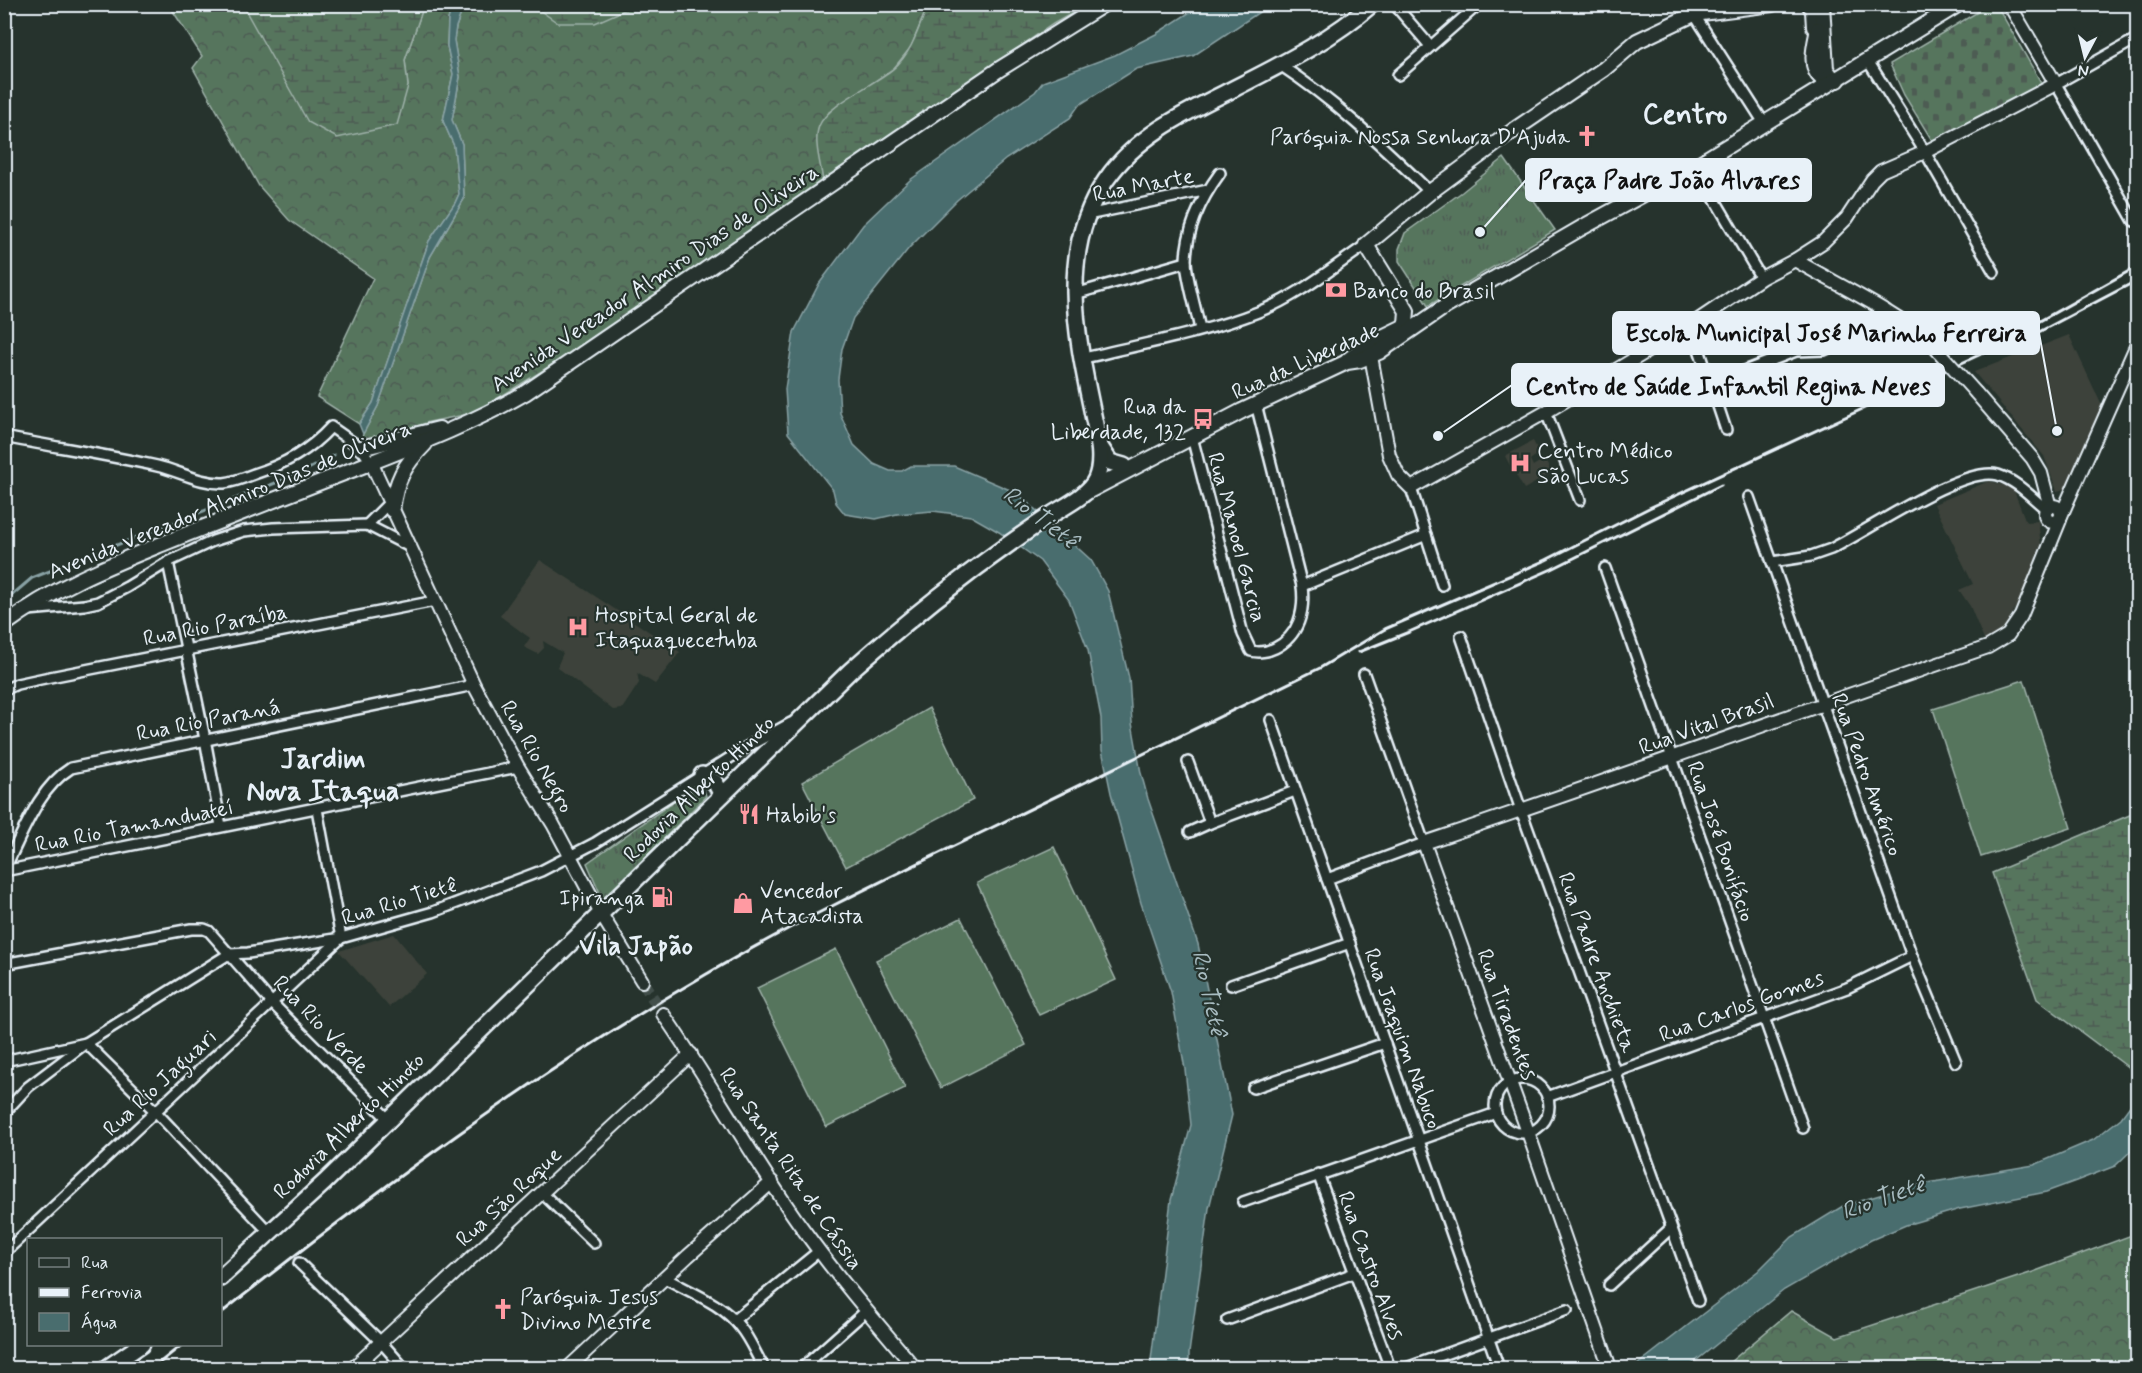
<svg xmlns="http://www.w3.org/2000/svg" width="2142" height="1373" viewBox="0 0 2142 1373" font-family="Mynerve,sans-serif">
	<defs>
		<pattern id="grass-tufts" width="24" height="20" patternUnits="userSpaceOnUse" patternTransform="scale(1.5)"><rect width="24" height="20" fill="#56745d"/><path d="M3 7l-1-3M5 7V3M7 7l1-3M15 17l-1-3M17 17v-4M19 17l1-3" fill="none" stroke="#4d5c53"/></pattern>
		<pattern id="forest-crowns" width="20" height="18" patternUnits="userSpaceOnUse" patternTransform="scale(1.5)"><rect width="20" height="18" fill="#56745d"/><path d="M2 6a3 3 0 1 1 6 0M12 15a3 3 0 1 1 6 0" fill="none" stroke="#4d5c53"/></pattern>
		<pattern id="wetland-marsh" width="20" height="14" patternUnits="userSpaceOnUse" patternTransform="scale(1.5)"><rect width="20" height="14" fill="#56745d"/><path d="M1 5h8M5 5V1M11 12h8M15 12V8" fill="none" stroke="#4d5c53"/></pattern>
		<pattern id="cemetery-stones" width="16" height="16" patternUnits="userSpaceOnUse" patternTransform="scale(1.5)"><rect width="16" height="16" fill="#56745d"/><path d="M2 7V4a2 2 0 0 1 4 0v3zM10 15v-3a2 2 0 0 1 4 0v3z" fill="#4d5c53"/></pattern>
	</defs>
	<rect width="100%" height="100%" fill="#26332d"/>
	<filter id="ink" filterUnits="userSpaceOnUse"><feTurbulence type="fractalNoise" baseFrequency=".0167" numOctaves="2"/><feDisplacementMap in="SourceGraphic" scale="12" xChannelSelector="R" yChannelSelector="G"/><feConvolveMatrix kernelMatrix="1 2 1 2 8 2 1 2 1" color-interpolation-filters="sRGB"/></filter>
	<g filter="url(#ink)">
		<g fill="#3d433b">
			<polygon points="2069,335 2102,406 2068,488 2057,491 2044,456 1974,372"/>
			<polygon points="1533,441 1539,453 1530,460 1533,466 1544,459 1552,473 1524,489 1516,475 1522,472 1520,466 1512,469 1505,456"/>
			<polygon points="1989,481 2013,488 2026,522 2038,521 2041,545 2022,596 2003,630 1984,640 1970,606 1959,590 1973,584 1934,504"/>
			<polygon points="540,560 680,652 655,684 637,673 639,683 622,709 613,710 557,667 563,653 543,641 544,648 538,654 524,647 530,638 500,616"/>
			<polygon points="394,934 427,974 389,1007 339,951"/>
		</g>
		<g fill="url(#grass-tufts)" stroke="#9fb2aa" stroke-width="1.5">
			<polygon points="1504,158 1555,230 1428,306 1399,261 1399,249 1405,233 1462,192"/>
			<polygon points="697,788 704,790 706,796 603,900 587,863 676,800"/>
		</g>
		<g fill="url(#forest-crowns)" stroke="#9fb2aa" stroke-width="1.5">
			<polygon points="169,5 246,5 248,15 408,86 405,60 424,5 452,5 448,20 447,46 453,74 443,121 454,146 459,194 455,203 429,241 373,403 359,424 317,397 373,278 289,220 259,186 193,68 202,56"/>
			<polygon points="464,5 928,5 911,47 894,68 829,112 817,140 823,181 566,356 474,413 429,422 372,441 361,438 378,406 430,257 464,199 462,144 452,120 460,77 454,40 456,27"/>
			<polygon points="2137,1233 2137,1368 1723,1368 1791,1311 1837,1337 2033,1272"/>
		</g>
		<g fill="url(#wetland-marsh)" stroke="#9fb2aa" stroke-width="1.5">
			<polygon points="246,5 424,5 405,60 408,86 397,125 337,138 308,122 248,15"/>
			<polygon points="532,5 636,5 595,23 558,23"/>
			<path d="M928 5H1087L1053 24 823 181C821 165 813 141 819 126 828 104 874 85 893 69 912 53 919 27 928 5Z"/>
			<polygon points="2137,812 2137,1074 2037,999 1992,873"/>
		</g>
		<polygon fill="url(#cemetery-stones)" stroke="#9fb2aa" stroke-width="1.5" points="1993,7 2000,11 2043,86 1933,142 1904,95 1890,64 1981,10"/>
		<g fill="#56745d" stroke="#9fb2aa" stroke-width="1.5">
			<polygon points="2024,680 2071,828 1981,857 1933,709"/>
			<polygon points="929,708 973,800 846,867 802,782"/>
			<polygon points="1054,847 1116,980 1039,1015 977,883"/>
			<polygon points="961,918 1026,1045 941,1088 876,960"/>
			<polygon points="836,949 905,1088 826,1127 757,988"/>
		</g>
		<g fill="#496d6e" stroke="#89a2a5" stroke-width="1.5">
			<polygon points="452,5 464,5 456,27 454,40 460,77 452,120 462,144 464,199 430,257 378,406 363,434 359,424 373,403 429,241 455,203 459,194 454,146 443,121 453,74 447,46 448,20"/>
			<polygon points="1201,5 1270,5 1193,56 1136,69 1079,105 1070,118 1006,159 957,200 909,248 853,318 842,349 838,379 840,413 854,445 874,464 890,471 902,471 911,466 954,466 1017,493 1091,560 1108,591 1129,678 1132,723 1141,773 1148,799 1198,944 1232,1115 1209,1208 1189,1353 1189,1368 1150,1368 1171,1200 1191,1125 1185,1069 1171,992 1141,903 1111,793 1102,750 1101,718 1088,650 1069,600 1040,561 999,532 971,516 933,511 897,514 876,519 845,514 836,503 833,490 788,433 785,389 794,332 819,284 863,225 910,180 1035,92 1043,82 1115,55 1156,34"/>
			<polygon points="2137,1096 2137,1145 2115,1166 2076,1181 2046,1192 1960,1209 1906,1225 1871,1240 1784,1290 1687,1368 1633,1368 1758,1271 1792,1237 1843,1206 1910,1186 2034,1165 2093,1140 2121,1118"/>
		</g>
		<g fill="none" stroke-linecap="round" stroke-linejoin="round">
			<polyline stroke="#89a2a5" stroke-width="3" points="4,602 32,578 301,473 334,455"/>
			<polyline stroke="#43504b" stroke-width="12" stroke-dasharray="12 6" stroke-linecap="butt" points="642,981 663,1014"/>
			<defs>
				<g id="minor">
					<polyline points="1394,4 1430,46"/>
					<polyline points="1693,4 1694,14 1764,123"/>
					<polyline points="1868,61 1925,152 1994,272"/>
					<path d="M1280 65C1338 103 1381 145 1430 192"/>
					<polyline points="1398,75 1479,4"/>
					<polyline points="1695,166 1761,278"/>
					<polyline points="1087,215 1208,190"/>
					<polyline points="2134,221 2056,84 2138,38"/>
					<polyline points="1075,294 1186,262"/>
					<polyline points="1691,325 1726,430"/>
					<path d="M1200 330C1197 312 1186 277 1186 260 1187 228 1201 199 1220 173"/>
					<path d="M1081 359C1140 344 1202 334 1258 312 1297 297 1332 268 1366 245"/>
					<polyline points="1711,384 1796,351 1824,350 1833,346 1886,310"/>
					<polyline points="1256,404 1302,586"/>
					<polyline points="1546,412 1580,500"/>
					<path d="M4 437C55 447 107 455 157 466 179 471 201 484 224 483 234 482 244 478 254 474 285 464 309 451 331 427L361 448 371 462"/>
					<path d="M1192 437 1243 634 1251 651C1260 653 1267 652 1275 648 1299 636 1305 611 1302 586L1426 535"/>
					<polyline points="1411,488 1442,585"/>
					<polyline points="1749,497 1912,956 1956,1062"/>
					<polyline points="367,525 389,503"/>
					<polyline points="168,562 205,739 221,826"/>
					<path d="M1772 562 1811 556 1831 549C1866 532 1963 465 1998 475 2017 481 2031 497 2046 509"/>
					<polyline points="1605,568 1803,1128"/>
					<polyline points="28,610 84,605 98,602 127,587 168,562 213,541 244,531 273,528 367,525 408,546"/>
					<polyline points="1461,636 1521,810 1698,1301"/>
					<polyline points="4,690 17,684 45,678 435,601"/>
					<polyline points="1271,720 1499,1368"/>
					<polyline points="1188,762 1210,823"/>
					<polyline points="317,809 341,938"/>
					<polyline points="1190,832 1210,823 1295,791"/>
					<path d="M4 870C22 836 37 789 71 768L474 685"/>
					<polyline points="4,871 518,767"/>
					<polyline points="1327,879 1424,843 1364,674"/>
					<polyline points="4,964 191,929 204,929 209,931 272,1003 388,1119"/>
					<polyline points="1231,985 1350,943"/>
					<polyline points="4,1061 86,1043 156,1112 270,1233"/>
					<circle cx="1522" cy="1106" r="27"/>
					<polyline points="1253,1088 1385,1043"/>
					<polyline points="1547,1097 1847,988 1912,956"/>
					<polyline points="4,1113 28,1087 86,1043 229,954 248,953 341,938 433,912 541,871 595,843 747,747 791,723"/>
					<polyline points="1318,1174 1390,1368"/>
					<polyline points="542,1193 594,1243"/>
					<polyline points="1243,1202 1496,1113"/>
					<polyline points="4,1253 339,940"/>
					<polyline points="299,1263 381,1342 404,1368"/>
					<path d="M665 1278C690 1292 723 1304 740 1327 750 1339 756 1355 764 1368"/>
					<polyline points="1609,1285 1671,1228"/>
					<polyline points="734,1320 819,1251"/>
					<polyline points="1227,1320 1354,1273"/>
					<polyline points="235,1368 236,1368"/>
					<polyline points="802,1368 866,1311"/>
					<polyline points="1406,1368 1567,1310"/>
				</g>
				<g id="tertiary">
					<path d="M1795 260C1841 287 1890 309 1931 343"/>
					<polyline points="1371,356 1389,455 1398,475 1411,488 1546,412 1691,325 1761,278 1795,260 1823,242 1847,218 1872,180 1881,171 1925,152 2056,84 2009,4"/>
					<polyline points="1976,393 2032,458 2041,473 2050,507"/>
					<polyline points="371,462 474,685 518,767 553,824 601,914 642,981"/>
					<circle cx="2053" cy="514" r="8"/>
					<polyline points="2061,516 2138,342"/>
					<path d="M663 1014C712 1084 753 1160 803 1229 838 1278 877 1323 915 1368"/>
					<polyline points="353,1368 691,1054"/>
					<polyline points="568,1368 688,1256 772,1182"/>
					<path d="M1610 1368 1528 1132 1424 843C1613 780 1799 711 1988 647L2008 635 2021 616 2060 520"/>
				</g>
				<g id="secondary">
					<polyline points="1809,4 1813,11 1814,27"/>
					<polyline points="1822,4 1826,69 1831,76 1838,80"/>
					<path d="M1818 29C1815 44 1808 67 1821 78"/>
					<polyline points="1348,360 1370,343 1403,327 1406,323 1407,311 1366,245 1430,192 1517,128 1604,69 1637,41 1694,14 1772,4"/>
					<polyline points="361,448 439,429"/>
					<polyline points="1085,493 1242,411 1347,362 1360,360 1379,352 1440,310 1583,227 1695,166 1959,4"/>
					<path d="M392 510C396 480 404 465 425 444"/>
					<path d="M4 625C56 586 108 566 167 542 232 516 297 491 362 466 418 444 473 423 525 393L998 70 1104 4"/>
				</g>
				<g id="primary">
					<polyline points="1099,445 1110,462 1124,466"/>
					<polyline points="702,775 715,782 722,795"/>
					<path d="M220 1278 325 1182 850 671C913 615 978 564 1048 517 1063 507 1089 495 1096 479 1105 458 1096 431 1092 410 1076 334 1058 248 1106 180 1138 134 1187 112 1235 88 1284 63 1331 40 1372 4"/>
					<polyline points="107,1368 142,1344"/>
				</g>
			</defs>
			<use href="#minor" stroke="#e8f1f8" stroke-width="14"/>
			<use href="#tertiary" stroke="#e8f1f8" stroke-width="16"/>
			<use href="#secondary" stroke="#e8f1f8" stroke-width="18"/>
			<use href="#primary" stroke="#e8f1f8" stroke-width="20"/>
			<use href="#minor" stroke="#26332d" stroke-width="9"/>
			<use href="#tertiary" stroke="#26332d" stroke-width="12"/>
			<use href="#secondary" stroke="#26332d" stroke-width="14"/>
			<use href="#primary" stroke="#26332d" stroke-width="15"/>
			<g stroke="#e8f1f8" stroke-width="3">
				<polyline points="2035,334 2138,280"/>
				<polyline points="1359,652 1409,632 1552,569 1721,485"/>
				<path d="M220 1314C375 1191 534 1074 705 975 797 921 894 875 991 828 1101 775 1211 722 1320 668L1385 629 1544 561 1649 508 1979 355 2138 266"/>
				<polyline points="153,1368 183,1344"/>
			</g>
			<defs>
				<polyline id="tertiary-bridge" points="1931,343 1976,393"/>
			</defs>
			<use href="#tertiary-bridge" stroke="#e8f1f8" stroke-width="16" stroke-linecap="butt"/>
			<use href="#tertiary-bridge" stroke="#26332d" stroke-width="12"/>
		</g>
	</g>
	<defs>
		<symbol id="church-bare" viewBox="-9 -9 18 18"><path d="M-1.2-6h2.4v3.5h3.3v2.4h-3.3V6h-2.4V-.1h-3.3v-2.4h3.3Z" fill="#ff9aa2" stroke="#26332d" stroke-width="2.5" paint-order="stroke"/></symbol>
		<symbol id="bank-bare" viewBox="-9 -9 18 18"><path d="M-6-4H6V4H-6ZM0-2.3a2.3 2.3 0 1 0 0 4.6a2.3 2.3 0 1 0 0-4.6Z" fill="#ff9aa2" stroke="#26332d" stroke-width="2.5" paint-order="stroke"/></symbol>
		<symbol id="bus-bare" viewBox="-9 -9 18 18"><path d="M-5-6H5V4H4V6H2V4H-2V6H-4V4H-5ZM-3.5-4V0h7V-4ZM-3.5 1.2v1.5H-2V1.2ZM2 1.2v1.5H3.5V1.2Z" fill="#ff9aa2" stroke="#26332d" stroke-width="2.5" paint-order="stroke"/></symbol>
		<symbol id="hospital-bare" viewBox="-9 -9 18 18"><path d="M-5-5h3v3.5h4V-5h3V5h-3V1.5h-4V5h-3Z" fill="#ff9aa2" stroke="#26332d" stroke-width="2.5" paint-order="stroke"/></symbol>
		<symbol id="restaurant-bare" viewBox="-9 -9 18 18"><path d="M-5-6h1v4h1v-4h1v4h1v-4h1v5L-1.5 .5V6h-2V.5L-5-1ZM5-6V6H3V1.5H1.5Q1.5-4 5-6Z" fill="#ff9aa2" stroke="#26332d" stroke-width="2.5" paint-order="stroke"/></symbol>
		<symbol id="fuel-bare" viewBox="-9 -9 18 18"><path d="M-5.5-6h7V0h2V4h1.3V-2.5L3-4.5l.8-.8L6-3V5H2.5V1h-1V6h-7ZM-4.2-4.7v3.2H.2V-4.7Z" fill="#ff9aa2" stroke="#26332d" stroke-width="2.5" paint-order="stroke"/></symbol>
		<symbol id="shop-bare" viewBox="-9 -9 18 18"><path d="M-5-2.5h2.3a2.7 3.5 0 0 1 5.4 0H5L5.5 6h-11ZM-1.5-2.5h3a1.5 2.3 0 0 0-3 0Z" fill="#ff9aa2" stroke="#26332d" stroke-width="2.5" paint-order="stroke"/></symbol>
	</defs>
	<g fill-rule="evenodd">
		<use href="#church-bare" x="1572" y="121" width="30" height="30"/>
		<use href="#bank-bare" x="1321" y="275" width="30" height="30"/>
		<use href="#bus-bare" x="1188" y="404" width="30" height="30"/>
		<use href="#hospital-bare" x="1505" y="448" width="30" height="30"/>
		<use href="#hospital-bare" x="563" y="612" width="30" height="30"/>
		<use href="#restaurant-bare" x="734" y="799" width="30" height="30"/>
		<use href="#fuel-bare" x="647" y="882" width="30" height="30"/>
		<use href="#shop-bare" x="728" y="888" width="30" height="30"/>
		<use href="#church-bare" x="488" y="1294" width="30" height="30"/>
	</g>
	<g text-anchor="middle" stroke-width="4.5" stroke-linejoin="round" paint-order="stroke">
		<g font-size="22" fill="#e8f1f8" stroke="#26332d" text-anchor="start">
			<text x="1570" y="144" text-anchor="end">Paróquia Nossa Senhora D'Ajuda</text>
			<text x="1353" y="298">Banco do Brasil</text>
			<text x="1186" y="414" text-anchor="end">Rua da<tspan x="1186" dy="25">Liberdade, 132</tspan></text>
			<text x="1537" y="458">Centro Médico<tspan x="1537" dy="25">São Lucas</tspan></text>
			<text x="595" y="622">Hospital Geral de<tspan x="595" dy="25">Itaquaquecetuba</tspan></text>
			<text x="766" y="822">Habib's</text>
			<text x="760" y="898">Vencedor<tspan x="760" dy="25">Atacadista</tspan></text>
			<text x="645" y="905" text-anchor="end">Ipiranga</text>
			<text x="520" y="1304">Paróquia Jesus<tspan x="520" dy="25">Divino Mestre</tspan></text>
		</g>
		<g font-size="22" fill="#e8f1f8" stroke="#26332d">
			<text transform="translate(1143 184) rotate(-11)" y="8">Rua Marte</text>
			<text transform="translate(654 277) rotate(-34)" y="8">Avenida Vereador Almiro Dias de Oliveira</text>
			<text transform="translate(1305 360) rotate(-24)" y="8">Rua da Liberdade</text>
			<text transform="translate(229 499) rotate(-22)" y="8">Avenida Vereador Almiro Dias de Oliveira</text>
			<text transform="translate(1238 537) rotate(75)" y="8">Rua Manoel Garcia</text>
			<text transform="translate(215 624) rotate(-11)" y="8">Rua Rio Paraíba</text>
			<text transform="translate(208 719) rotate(-11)" y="8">Rua Rio Paraná</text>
			<text transform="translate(1706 723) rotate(-20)" y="8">Rua Vital Brasil</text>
			<text transform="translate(538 756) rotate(60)" y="8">Rua Rio Negro</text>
			<text transform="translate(1868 774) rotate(70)" y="8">Rua Pedro Américo</text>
			<text transform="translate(698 788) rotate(-44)" y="8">Rodovia Alberto Hinoto</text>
			<text transform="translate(134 825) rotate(-11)" y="8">Rua Rio Tamanduateí</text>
			<text transform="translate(1722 841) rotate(71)" y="8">Rua José Bonifácio</text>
			<text transform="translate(399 900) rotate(-17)" y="8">Rua Rio Tietê</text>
			<text transform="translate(1598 962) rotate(70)" y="8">Rua Padre Anchieta</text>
			<text transform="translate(1741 1005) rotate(-20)" y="8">Rua Carlos Gomes</text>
			<text transform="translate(1508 1014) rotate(70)" y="8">Rua Tiradentes</text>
			<text transform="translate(322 1024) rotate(46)" y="8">Rua Rio Verde</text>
			<text transform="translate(1404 1038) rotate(70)" y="8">Rua Joaquim Nabuco</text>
			<text transform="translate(159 1082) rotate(-43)" y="8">Rua Rio Jaguari</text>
			<text transform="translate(348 1125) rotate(-44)" y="8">Rodovia Alberto Hinoto</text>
			<text transform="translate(792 1168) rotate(56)" y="8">Rua Santa Rita de Cássia</text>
			<text transform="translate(508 1196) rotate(-43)" y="8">Rua São Roque</text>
			<text transform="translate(1372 1265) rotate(70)" y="8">Rua Castro Alves</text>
		</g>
		<g font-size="24" font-style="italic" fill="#a8bcc1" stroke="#26332d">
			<text transform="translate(1041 517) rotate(37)" y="8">Rio Tietê</text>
			<text transform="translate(1210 993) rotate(77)" y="8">Rio Tietê</text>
			<text transform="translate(1883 1197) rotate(-20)" y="8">Rio Tietê</text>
		</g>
		<g font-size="26" font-weight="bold" fill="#e8f1f8" stroke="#26332d">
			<text x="636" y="954">Vila Japão</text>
		</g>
		<g font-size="28" font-weight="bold" fill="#e8f1f8" stroke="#26332d">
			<text x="1685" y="123">Centro</text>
			<text x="323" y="768">Jardim<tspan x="323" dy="32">Nova Itaqua</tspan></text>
		</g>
	</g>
	<path fill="none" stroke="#e8f1f8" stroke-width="2" d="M1480 232L1526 180M2057 431L2039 333M1438 436L1512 385"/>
	<g fill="#e8f1f8" stroke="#26332d" stroke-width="2">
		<circle cx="1480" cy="232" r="6"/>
		<circle cx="2057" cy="431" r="6"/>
		<circle cx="1438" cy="436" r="6"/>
	</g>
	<g fill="#e8f1f8" stroke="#e8f1f8" stroke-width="2">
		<rect x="1526" y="159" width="285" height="42" rx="6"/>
		<rect x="1613" y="312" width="426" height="42" rx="6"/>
		<rect x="1512" y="364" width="432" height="42" rx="6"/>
	</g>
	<g font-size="24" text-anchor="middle" font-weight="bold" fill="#111">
		<text x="1669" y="188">Praça Padre João Alvares</text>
		<text x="1826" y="341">Escola Municipal José Marinho Ferreira</text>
		<text x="1728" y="394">Centro de Saúde Infantil Regina Neves</text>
	</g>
	<rect width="2142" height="1373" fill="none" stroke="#26332d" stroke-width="24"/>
	<rect x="12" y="12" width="2118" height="1349" fill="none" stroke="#e8f1f8" stroke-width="2" filter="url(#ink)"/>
	<rect x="27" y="1238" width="195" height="108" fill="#26332d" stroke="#747f7e" stroke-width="1.5"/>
	<rect x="39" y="1258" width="30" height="9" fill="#26332d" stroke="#747f7e" stroke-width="1.5"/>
	<text x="81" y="1268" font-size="18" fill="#e8f1f8">Rua</text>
	<rect x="39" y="1288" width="30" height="9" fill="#e8f1f8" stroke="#747f7e" stroke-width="1.5"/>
	<text x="81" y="1298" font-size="18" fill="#e8f1f8">Ferrovia</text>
	<rect x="39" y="1313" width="30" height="18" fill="#496d6e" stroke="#747f7e" stroke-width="1.5"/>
	<text x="81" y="1328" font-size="18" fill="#e8f1f8">Água</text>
	<g transform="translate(2085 57) rotate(187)" stroke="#26332d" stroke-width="4.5" paint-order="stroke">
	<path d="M0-4.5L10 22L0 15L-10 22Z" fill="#e8f1f8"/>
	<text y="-9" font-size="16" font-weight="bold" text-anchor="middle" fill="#e8f1f8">N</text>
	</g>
</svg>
